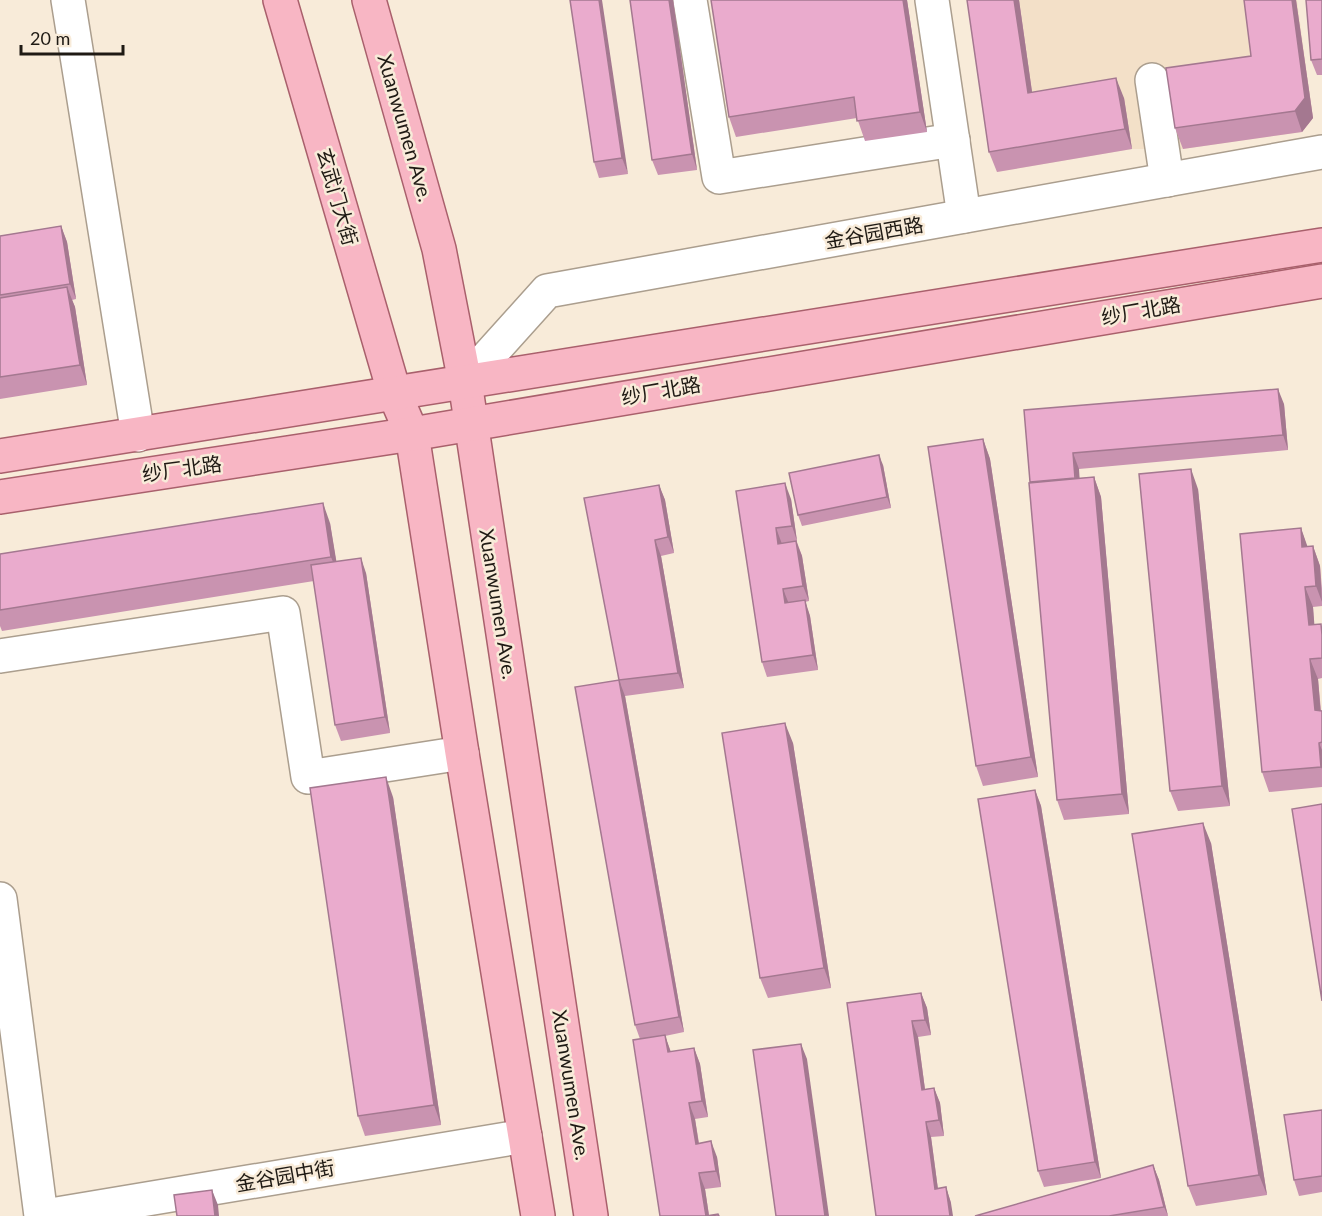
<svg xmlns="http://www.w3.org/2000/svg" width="1322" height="1216" viewBox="0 0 1322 1216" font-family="Lato,'Noto Sans SC',sans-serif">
	<rect width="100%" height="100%" fill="#f8ebd9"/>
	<polygon fill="#f3e0c8" points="971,0 1297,0 1313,118 1302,132 1183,149 1132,149 997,172"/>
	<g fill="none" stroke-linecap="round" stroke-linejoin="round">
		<defs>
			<g id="minor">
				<polyline points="68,0 138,435"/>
				<polyline points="690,0 719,177 953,140"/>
				<polyline points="932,0 964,216"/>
				<polyline points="1152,80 1167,180"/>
				<polyline points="465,382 547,291 1322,152"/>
				<polyline points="0,656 283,613 308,777 462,753"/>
				<polyline points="0,899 41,1216"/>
				<polyline points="45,1216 525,1136"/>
			</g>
			<g id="major">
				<polyline points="280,0 395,395 412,434 462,753 538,1216"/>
				<polyline points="369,0 439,249 465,382 591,1216"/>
				<polyline points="0,456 1322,245"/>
				<polyline points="0,497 412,434 1322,281"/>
			</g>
		</defs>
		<use href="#minor" stroke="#ab9e8e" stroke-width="36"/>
		<use href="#major" stroke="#a9606c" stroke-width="36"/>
		<use href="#minor" stroke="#fff" stroke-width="33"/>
		<use href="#major" stroke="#f8b6c4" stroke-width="33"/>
	</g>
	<g fill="#c993b0">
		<polygon points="570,0 628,174 599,178 594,162"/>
		<polygon points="630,0 673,0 697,170 658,175 652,160"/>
		<polygon points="907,0 927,132 865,141 857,118 736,137 729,117"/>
		<polygon points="967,0 1019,0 1032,92 1124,98 1132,149 997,172 989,152"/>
		<polygon points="1244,0 1296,0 1313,118 1302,132 1183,149 1175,128 1251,56"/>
		<polygon points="1322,0 1322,75 1317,75 1311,60"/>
		<polygon points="61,226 67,242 76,299 72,300 75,307 87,385 0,399 0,236"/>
		<polygon points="1284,404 1288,450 1079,469 1079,478 1094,477 1101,497 1129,814 1064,820 1057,800 1024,410"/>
		<polygon points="983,439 990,459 1038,777 983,786 976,766"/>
		<polygon points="883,465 891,508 802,526 798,515"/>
		<polygon points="659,485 665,500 674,553 661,556 684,688 625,696 684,1032 665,1036 671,1052 694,1048 700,1064 708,1117 695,1119 699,1143 717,1157 721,1187 705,1189 709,1215 719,1216 660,1216 640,1039 635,1025 619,680"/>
		<polygon points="1198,489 1230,806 1178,811 1170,791"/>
		<polygon points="736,491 791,499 797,541 797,542 802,556 809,601 805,602 810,616 818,670 767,677 762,662"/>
		<polygon points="330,523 336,561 366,573 390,733 341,741 335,725 314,581 2,631 0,626 0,554"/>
		<polygon points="1301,528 1307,547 1313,546 1320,566 1322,589 1322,606 1313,607 1314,625 1322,627 1322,678 1318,679 1321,711 1322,711 1322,787 1269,792 1262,772"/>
		<polygon points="793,743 831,988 768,998 760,978"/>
		<polygon points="1035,790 1041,806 1101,1178 1044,1187 1038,1171"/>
		<polygon points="393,797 441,1125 365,1136 358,1116"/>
		<polygon points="1211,843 1267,1195 1196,1206 1188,1186"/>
		<polygon points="921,993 927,1008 931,1035 918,1037 925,1089 934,1088 940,1103 944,1136 931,1137 938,1189 946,1187 951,1203 876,1216 847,1003"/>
		<polygon points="1322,1110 1322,1192 1299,1196 1294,1180"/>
		<polygon points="1153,1165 1159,1180 1168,1216 975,1216"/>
	</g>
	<g fill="#a47890">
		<polygon points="599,0 602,0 628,174 622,158"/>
		<polygon points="669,0 673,0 697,170 692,154"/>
		<polygon points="903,0 907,0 927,132 920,112"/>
		<polygon points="1014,0 1019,0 1035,113 1028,93"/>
		<polygon points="1292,0 1296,0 1313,118 1302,132 1295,111"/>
		<polygon points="1116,78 1124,98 1132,149 1125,129"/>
		<polygon points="61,226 67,242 76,299 70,284"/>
		<polygon points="67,287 75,307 87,385 80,365"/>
		<polygon points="1278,389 1284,404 1288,450 1283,435"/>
		<polygon points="983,439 990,459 1038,777 1031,757"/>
		<polygon points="1073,453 1079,469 1081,499 1076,483"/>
		<polygon points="879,455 883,465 891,508 887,497"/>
		<polygon points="1191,469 1198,489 1230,806 1222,786"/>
		<polygon points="1094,477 1101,497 1129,814 1122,794"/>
		<polygon points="785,483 791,499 797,541 792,526"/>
		<polygon points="659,485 665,500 674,553 668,537"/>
		<polygon points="323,503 330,523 339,577 331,557"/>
		<polygon points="776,528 782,544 778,544"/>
		<polygon points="1301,528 1308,548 1302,547"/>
		<polygon points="655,540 661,556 684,688 678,673"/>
		<polygon points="796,541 802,556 809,601 803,586"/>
		<polygon points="1313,546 1320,566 1322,602 1316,586"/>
		<polygon points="361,558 366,573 390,733 385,717"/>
		<polygon points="1305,587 1313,607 1316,645 1309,625"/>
		<polygon points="783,589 789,604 785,603"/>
		<polygon points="805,600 810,616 818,670 813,655"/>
		<polygon points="1310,659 1318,679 1322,729 1315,710"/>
		<polygon points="619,680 625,696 684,1032 679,1017"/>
		<polygon points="785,723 793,743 831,988 824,968"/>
		<polygon points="1319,743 1322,750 1322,769 1321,767"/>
		<polygon points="386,777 393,797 441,1125 434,1105"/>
		<polygon points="1035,790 1041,806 1101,1178 1095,1162"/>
		<polygon points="1203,823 1211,843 1267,1195 1259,1175"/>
		<polygon points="921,993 927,1008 931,1035 925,1020"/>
		<polygon points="912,1021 918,1037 927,1105 922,1090"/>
		<polygon points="665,1035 670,1050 673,1068 668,1052"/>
		<polygon points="801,1044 807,1059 829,1216 825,1216"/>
		<polygon points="694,1048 700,1064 708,1117 702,1101"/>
		<polygon points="934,1088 940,1103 944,1136 939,1120"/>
		<polygon points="689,1103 695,1119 701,1159 696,1144"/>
		<polygon points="926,1122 931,1137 940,1205 935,1189"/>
		<polygon points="711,1141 717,1157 721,1187 716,1171"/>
		<polygon points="1153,1165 1159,1180 1168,1216 1164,1207"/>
		<polygon points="699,1173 705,1189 709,1216 706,1216"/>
		<polygon points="946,1187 951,1203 953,1216 950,1216"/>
		<polygon points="212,1190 218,1205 219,1216 215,1216"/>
	</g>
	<g fill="#eaabcd" stroke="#a47890" stroke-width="1.5">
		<polygon points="570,0 599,0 622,158 594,162"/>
		<polygon points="630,0 669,0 692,154 652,160"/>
		<polygon points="711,0 903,0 920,112 857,121 854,97 729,117"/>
		<polygon points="967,0 1014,0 1028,93 1116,78 1125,129 989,152"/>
		<polygon points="1244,0 1292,0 1305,98 1295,111 1175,128 1166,68 1251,56"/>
		<polygon points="1306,0 1322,0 1322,59 1311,60"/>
		<polygon points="61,226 70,284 0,295 0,236"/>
		<polygon points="67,287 80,365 0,377 0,298"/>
		<polygon points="1278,389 1283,435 1073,453 1075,478 1030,482 1024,410"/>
		<polygon points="983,439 1031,757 976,766 928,447"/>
		<polygon points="879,455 887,497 798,515 789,473"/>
		<polygon points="1191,469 1222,786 1170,791 1139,474"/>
		<polygon points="1094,477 1122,794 1057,800 1029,483"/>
		<polygon points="785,483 792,526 776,528 778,544 796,541 803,586 783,589 785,603 805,600 813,655 762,662 736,491"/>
		<polygon points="659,485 668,537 655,540 678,673 619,680 584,498"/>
		<polygon points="323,503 331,557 0,610 0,554"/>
		<polygon points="1301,528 1302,547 1313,546 1316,586 1305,587 1309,625 1321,624 1322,635 1322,658 1310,659 1315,710 1322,711 1322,742 1319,743 1321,767 1262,772 1240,534"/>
		<polygon points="361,558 385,717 335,725 311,565"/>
		<polygon points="619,680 679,1017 635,1025 575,687"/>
		<polygon points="785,723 824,968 760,978 722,733"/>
		<polygon points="386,777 434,1105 358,1116 310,788"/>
		<polygon points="1035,790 1095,1162 1038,1171 978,799"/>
		<polygon points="1322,804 1322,1001 1292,809"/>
		<polygon points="1203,823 1259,1175 1188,1186 1132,834"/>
		<polygon points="921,993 925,1020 912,1021 922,1090 934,1088 939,1120 926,1122 935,1189 946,1187 950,1216 876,1216 847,1003"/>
		<polygon points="665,1035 668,1052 694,1048 702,1101 689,1103 696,1144 711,1141 716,1171 699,1173 706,1216 718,1214 719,1216 660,1216 633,1040"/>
		<polygon points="801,1044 825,1216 776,1216 753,1050"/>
		<polygon points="1322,1110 1322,1176 1294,1180 1284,1115"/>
		<polygon points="1153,1165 1164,1207 1109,1216 975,1216"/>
		<polygon points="212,1190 215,1216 177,1216 174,1195"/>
	</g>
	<g text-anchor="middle" stroke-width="5" stroke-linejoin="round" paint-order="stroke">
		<g font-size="20" fill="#1f1a14" stroke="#f8ebd9">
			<text transform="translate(405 128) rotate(74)" y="7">Xuanwumen Ave.</text>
			<text transform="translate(337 197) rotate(74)" y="7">玄武门大街</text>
			<text transform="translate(874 233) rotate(-10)" y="7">金谷园西路</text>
			<text transform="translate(1141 311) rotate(-10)" y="7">纱厂北路</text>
			<text transform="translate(661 391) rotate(-10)" y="7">纱厂北路</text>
			<text transform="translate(182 469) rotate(-8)" y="7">纱厂北路</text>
			<text transform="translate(498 604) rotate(81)" y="7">Xuanwumen Ave.</text>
			<text transform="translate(571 1085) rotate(81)" y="7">Xuanwumen Ave.</text>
			<text transform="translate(285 1176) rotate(-10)" y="7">金谷园中街</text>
		</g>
	</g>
	<path d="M21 45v9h102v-9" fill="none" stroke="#1f1a14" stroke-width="3"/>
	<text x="30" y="45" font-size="18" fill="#1f1a14" stroke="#f8ebd9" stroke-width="4.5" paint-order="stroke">20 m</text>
</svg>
